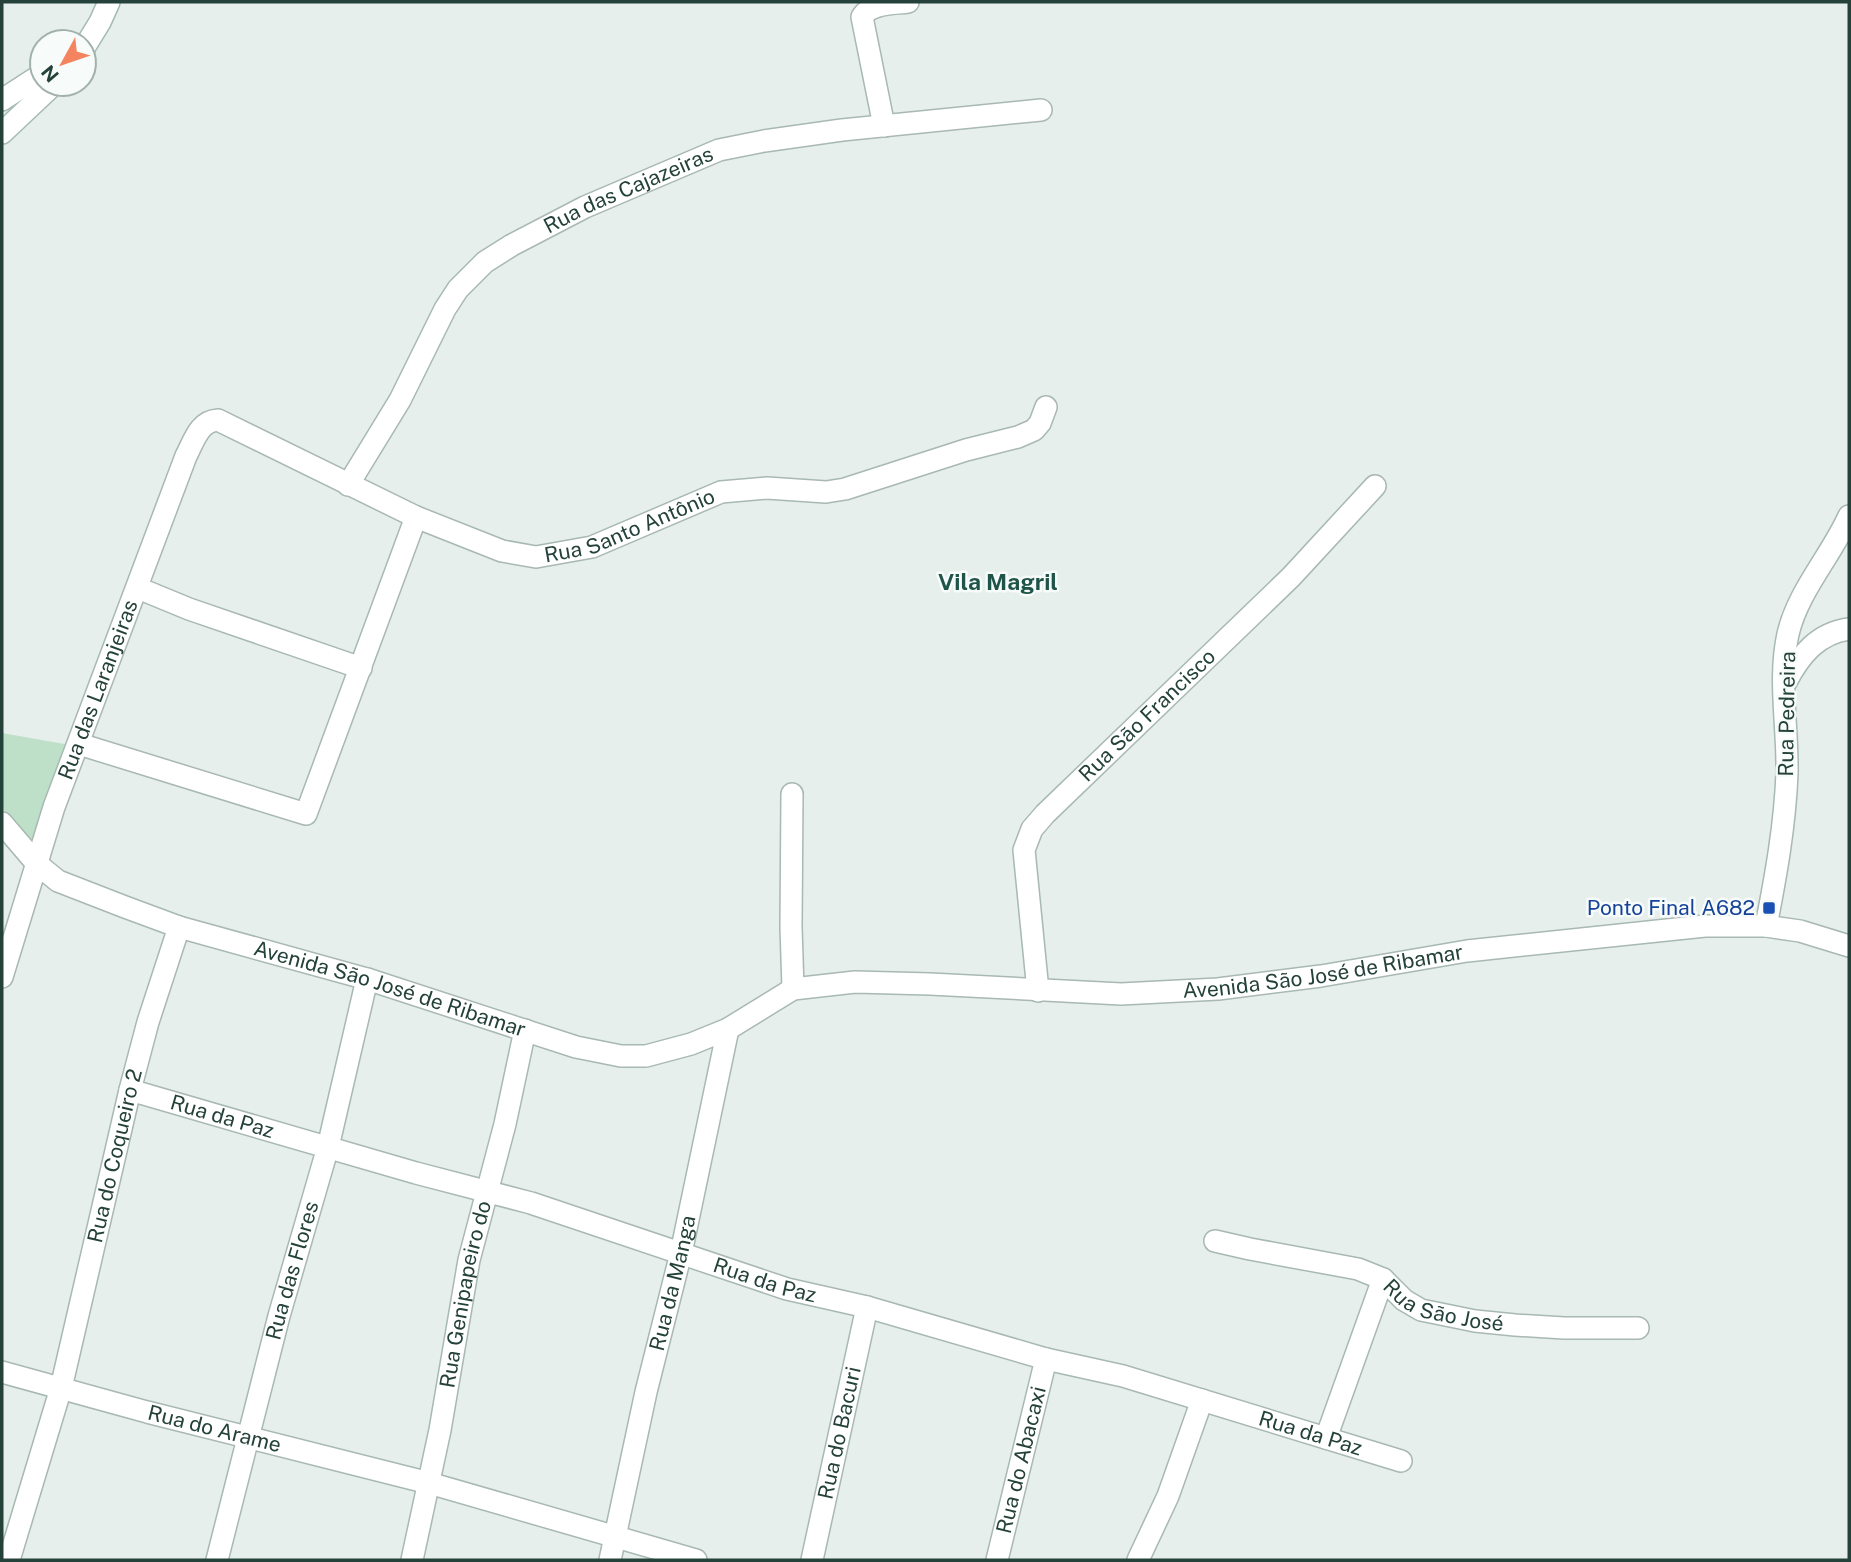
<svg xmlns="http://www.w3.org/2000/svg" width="1851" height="1562" viewBox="0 0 1851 1562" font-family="'Public Sans',sans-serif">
	<rect width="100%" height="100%" fill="#e6efeb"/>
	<polygon fill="#bfe0c8" points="2,733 70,745 34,842 2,808"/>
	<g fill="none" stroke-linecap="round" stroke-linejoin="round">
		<defs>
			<g id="street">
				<polyline points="2,100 42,74"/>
				<path d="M884 126 862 17C870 3 893 4 908 2"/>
				<path id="s1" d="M348 485 400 400 445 309 458 289 485 262 512 245 585 207 719 150 764 141 842 130 1041 110"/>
				<polyline points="138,588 189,609 361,668"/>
				<path d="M1786 682C1800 655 1818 633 1849 629"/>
				<polyline points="79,744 306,814 416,517"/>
				<polyline points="792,794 791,927 793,989"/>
				<path id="s2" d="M2 823 37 864 58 881 125 907 179 927 367 979 576 1047 621 1056H646L691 1044 728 1029 793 989 855 982 930 984 1121 994 1218 989 1321 976 1467 951 1705 926H1766L1800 931 1849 946"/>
				<path d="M1766 926C1776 875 1785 825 1787 773 1788 727 1778 679 1788 634 1798 591 1831 556 1849 516"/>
				<path id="s3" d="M2 977 54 807 186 456C194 441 199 421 218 420L416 517 502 551 536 557 592 547 721 492 767 488 826 492 845 489 966 450 1018 437 1034 430 1040 423 1046 407"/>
				<path id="s4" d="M1038 991 1024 850 1032 829 1045 814 1291 577 1375 486"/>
				<path id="s5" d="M130 1090 416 1173 531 1203 787 1289 867 1307 1046 1359 1123 1376 1401 1461"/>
				<path id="s6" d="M1215 1241 1250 1249 1358 1269 1383 1279 1404 1300 1421 1310 1475 1321 1515 1325 1564 1328H1638"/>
				<path id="s7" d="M2 1372 147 1412 429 1483 696 1560"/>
				<polyline points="1326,1438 1383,1279"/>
				<path id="s8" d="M9 1560 61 1388 130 1090 148 1022 179 927"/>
				<path id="s9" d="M217 1560 279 1316 328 1147 367 979"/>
				<path id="s10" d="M412 1560 440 1430 469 1260 505 1124 525 1030"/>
				<path id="s11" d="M610 1560 646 1392 681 1253 728 1029"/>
				<path id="s12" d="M812 1560 867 1307"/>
				<path id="s13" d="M997 1560 1046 1359"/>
				<polyline points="1138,1560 1168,1496 1202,1400"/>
			</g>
			<g id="secondary">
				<polyline points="84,48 100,22 109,2"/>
				<polyline points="2,133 54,84"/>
			</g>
		</defs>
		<use href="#street" stroke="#a8b8b2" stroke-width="24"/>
		<use href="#secondary" stroke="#a4bbb3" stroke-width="24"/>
		<use href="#street" stroke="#fff" stroke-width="21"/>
		<use href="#secondary" stroke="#fff" stroke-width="21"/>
	</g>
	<rect fill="#1a4fb4" stroke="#f7fbf9" stroke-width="2.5" x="1762" y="901" width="14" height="14" rx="3.5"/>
	<g text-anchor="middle" stroke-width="5" stroke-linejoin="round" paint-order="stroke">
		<g font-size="21" fill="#24423a" stroke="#f7fbf9">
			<text dy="7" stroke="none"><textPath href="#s1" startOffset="424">Rua das Cajazeiras</textPath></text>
			<text dy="7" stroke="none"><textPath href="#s3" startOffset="1050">Rua Santo Antônio</textPath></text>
			<text dy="7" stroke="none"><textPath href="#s3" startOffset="303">Rua das Laranjeiras</textPath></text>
			<text transform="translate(1787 714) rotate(-89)" y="7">Rua Pedreira</text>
			<text dy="7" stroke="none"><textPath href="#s4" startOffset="326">Rua São Francisco</textPath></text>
			<text dy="7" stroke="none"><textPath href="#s2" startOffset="1391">Avenida São José de Ribamar</textPath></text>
			<text dy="7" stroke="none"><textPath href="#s2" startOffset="430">Avenida São José de Ribamar</textPath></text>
			<text dy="7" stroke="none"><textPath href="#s5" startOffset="96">Rua da Paz</textPath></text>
			<text dy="7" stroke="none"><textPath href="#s8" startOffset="418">Rua do Coqueiro 2</textPath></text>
			<text dy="7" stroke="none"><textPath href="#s9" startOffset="299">Rua das Flores</textPath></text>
			<text dy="7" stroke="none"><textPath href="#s5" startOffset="663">Rua da Paz</textPath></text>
			<text dy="7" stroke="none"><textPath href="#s11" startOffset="284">Rua da Manga</textPath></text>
			<text dy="7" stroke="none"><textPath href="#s10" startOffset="271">Rua Genipapeiro do</textPath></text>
			<text dy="7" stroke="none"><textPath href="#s6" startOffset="242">Rua São José</textPath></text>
			<text dy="7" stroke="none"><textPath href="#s7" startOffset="220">Rua do Arame</textPath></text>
			<text dy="7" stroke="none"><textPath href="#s5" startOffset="1230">Rua da Paz</textPath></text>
			<text dy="7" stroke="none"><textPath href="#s12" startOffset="130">Rua do Bacuri</textPath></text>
			<text dy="7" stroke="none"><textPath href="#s13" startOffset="103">Rua do Abacaxi</textPath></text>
		</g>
		<g font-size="21" fill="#164399" stroke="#f7fbf9" text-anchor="end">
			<text x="1755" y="915">Ponto Final A682</text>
		</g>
		<g font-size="23" font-weight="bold" fill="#1f5548" stroke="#f7fbf9">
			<text x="998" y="590">Vila Magril</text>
		</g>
	</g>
	<rect width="1851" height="1562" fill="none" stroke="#24423a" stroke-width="7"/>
	<g transform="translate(63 63) rotate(230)"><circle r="33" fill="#f7fbf9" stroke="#a3b1ad" stroke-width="2"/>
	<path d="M0-5L12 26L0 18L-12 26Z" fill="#f4845f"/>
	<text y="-10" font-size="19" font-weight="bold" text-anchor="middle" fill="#24423a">N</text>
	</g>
</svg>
